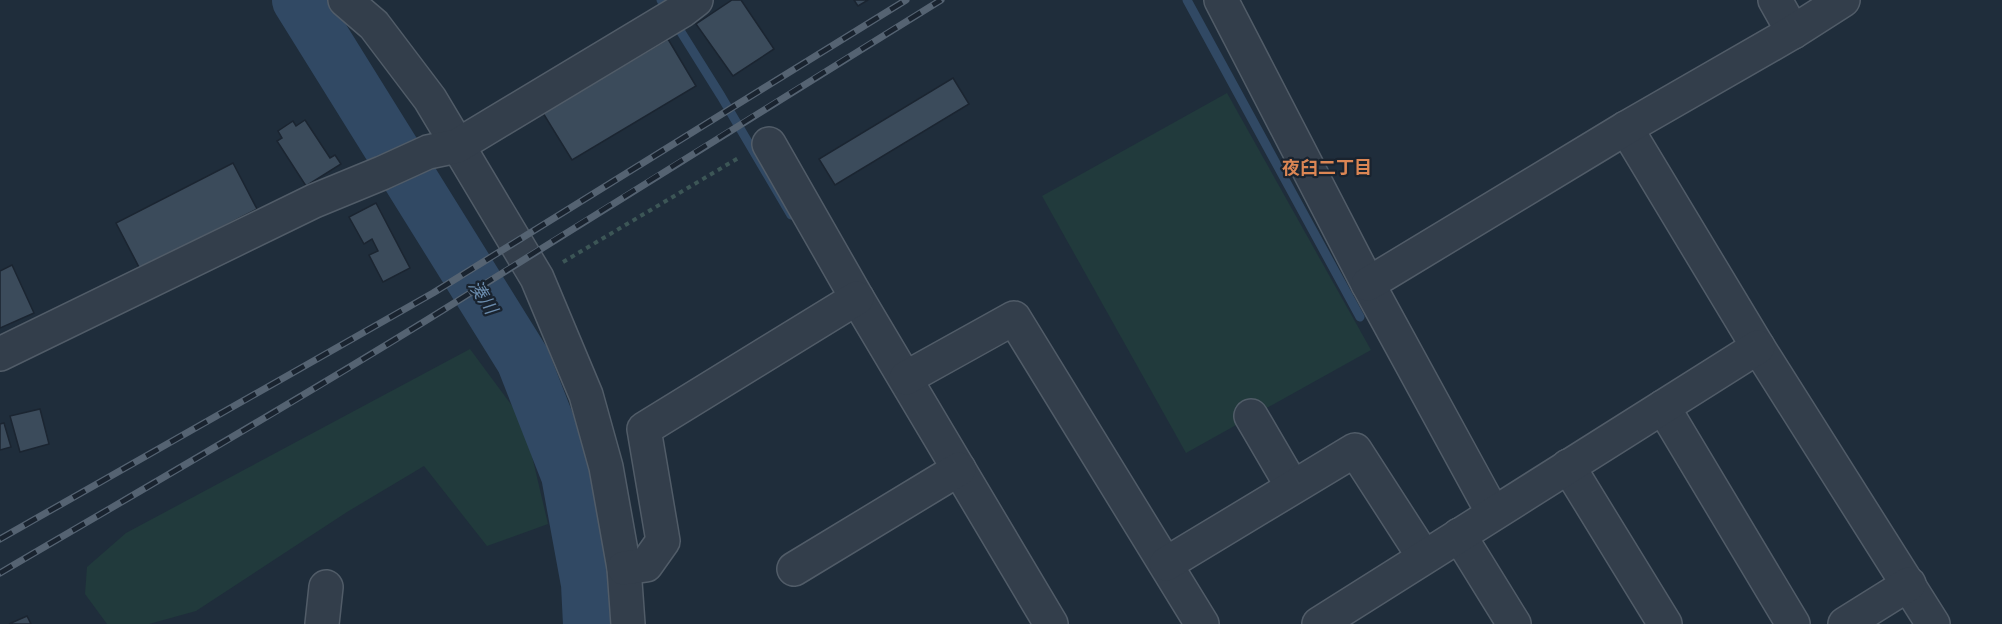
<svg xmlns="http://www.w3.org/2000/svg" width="2002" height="624" viewBox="0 0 2002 624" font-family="Mulish,'Noto Sans JP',sans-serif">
	<rect width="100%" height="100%" fill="#1f2d3b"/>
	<g fill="#213a3c">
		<polygon points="1227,93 1371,350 1186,453 1042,196"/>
		<polygon points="470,349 524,422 548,524 487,546 424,466 347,512 196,611 149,624 107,624 85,594 87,567 126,533"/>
	</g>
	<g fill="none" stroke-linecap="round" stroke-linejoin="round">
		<g stroke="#314964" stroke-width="9">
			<polyline points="661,0 721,96 791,215"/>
			<polyline points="1187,0 1360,317"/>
		</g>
		<polyline stroke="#314964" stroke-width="54" points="299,0 523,360 568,475 588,584 590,624"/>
	</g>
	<g fill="#3b4b5b" stroke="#1b2531" stroke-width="1.5">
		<polygon points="732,0 741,0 774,49 733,76 696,24"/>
		<polygon points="854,0 868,0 858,6"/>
		<polygon points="668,39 696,86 572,160 543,113"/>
		<polygon points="953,78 969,104 835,185 819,159"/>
		<polygon points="305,120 330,158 335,155 341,164 306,186 277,141 282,138 278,131 293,121 296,126"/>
		<polygon points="233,163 257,209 140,269 116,223"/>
		<polygon points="376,203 410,268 383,282 369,255 378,251 372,239 364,244 349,217"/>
		<polygon points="12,265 34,313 0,328 0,271"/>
		<polygon points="40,409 49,444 20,452 10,416"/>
		<polygon points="4,423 11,447 0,450 0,424"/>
		<polygon points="27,616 31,624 9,624"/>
	</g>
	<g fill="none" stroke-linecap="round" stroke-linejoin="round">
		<defs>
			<g id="minor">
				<polyline points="345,0 374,25 430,99 537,278 586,395 606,467 624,568 628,624"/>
				<polyline points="1221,0 1368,284 1493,513"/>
				<polyline points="1775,0 1793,32"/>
				<polyline points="1626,128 1758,347 1933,624"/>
				<polyline points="769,144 857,298 1051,624"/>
				<polyline points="1368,284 1626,128 1793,32 1843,0"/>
				<polyline points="0,354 314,201 382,173 428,152 457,146 683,10 696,0"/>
				<polyline points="906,378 1014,318 1202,624"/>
				<polyline points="1663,407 1793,624"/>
				<polyline points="1251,416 1292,486"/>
				<polyline points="1568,466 1665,624"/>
				<polyline points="1459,535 1514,624"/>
				<polyline points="1166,564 1355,450 1424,557"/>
				<polyline points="624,568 646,565 663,541 644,429 857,298"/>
				<polyline points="794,569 959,469"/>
				<polyline points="322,624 326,587"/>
				<polyline points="1319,624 1758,347"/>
				<polyline points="1845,624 1909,584"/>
			</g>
		</defs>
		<use href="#minor" stroke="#515c68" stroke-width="36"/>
		<polyline stroke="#3c5656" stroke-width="4" stroke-dasharray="4.5 4.5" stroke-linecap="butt" points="563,262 740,157"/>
		<use href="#minor" stroke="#333e4b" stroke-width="33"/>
		<defs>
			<g id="rail">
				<polyline points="0,539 433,293 906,0"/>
				<path d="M0 573C148 486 297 401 443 310 608 206 774 103 941 0"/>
			</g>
		</defs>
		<use href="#rail" stroke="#556372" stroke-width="7"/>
		<use href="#rail" stroke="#19232f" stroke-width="4.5" stroke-dasharray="14" stroke-linecap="butt"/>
	</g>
	<g text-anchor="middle" stroke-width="4.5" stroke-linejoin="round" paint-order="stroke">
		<g font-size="18" font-weight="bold" fill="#dc8654" stroke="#19232f">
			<text x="1327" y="174">夜臼二丁目</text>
		</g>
		<g font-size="18" font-style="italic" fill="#6b8cad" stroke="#19232f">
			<text transform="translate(483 297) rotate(58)" y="6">湊川</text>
		</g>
	</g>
</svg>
